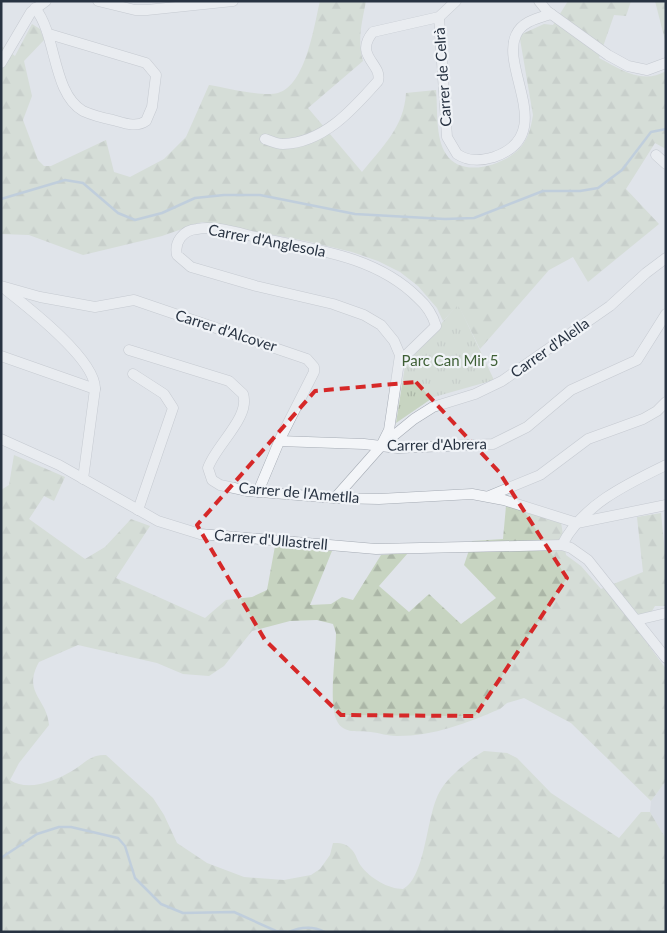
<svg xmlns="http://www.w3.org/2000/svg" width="667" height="933" viewBox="0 0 667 933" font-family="Lato,sans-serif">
	<defs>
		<pattern id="grass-tufts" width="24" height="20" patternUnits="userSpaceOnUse" patternTransform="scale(1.25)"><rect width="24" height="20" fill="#c7d4c1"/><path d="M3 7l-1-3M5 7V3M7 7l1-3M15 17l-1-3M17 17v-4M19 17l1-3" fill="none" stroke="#abb6a7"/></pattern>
		<pattern id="forest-firs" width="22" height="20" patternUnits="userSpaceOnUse" patternTransform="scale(1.25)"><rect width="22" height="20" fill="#c7d4c1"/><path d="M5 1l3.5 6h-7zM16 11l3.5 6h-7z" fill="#abb6a7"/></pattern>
	</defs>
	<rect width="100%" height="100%" fill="#e0e4ea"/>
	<polygon fill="#ced4dc" points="666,781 666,839 650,812 651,801"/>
	<polygon fill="url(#grass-tufts)" points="458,304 494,380 434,397 396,423 405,366"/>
	<g fill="url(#forest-firs)">
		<path d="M320 1H366C362 22 357 40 363 61L308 108 362 172C383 146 404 127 406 93L436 90C438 109 435 137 446 154 461 178 501 166 518 150 528 140 531 128 533 115L520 39 522 34 544 24 553 25 568 1H631L626 16 614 15 599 58C620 69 642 85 666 71V149L655 143 626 189 659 224 588 282 573 257 549 270 480 349 458 305 443 321 437 308 418 286 400 272 378 261 352 252 306 241 202 222 162 236 83 255 29 235 1 234V46L15 56 32 24 40 29 44 40 24 61 32 96 23 120 38 160 44 166H51L106 140 114 172 130 177 164 159 186 137 209 85C227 88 262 97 278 93 306 85 314 26 320 1Z"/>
		<polygon points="655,1 666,1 666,44"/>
		<path d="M14 455 65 477 54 501 44 496 29 519 85 559 105 547 131 519 150 526 116 578 205 618 226 600 252 597 267 590 275 546 332 551 310 605 331 604 342 597 353 600 381 555 408 553 379 586 409 612 429 594 461 624 496 598 464 565 472 541 503 539 506 506 561 522 566 555 581 566 601 589 643 572 637 517 661 513 666 563V606H655L639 632 666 669V781L651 801 571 723 524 698 507 703 500 709C466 723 435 736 397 736 388 736 380 733 371 732 359 730 344 735 337 721 328 704 336 654 336 633L333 624 317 620 290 621 252 631 224 666 209 676 183 674 157 663 78 645 39 662C22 693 47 698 49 725L19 763 10 780C28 792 55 781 72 771 85 763 91 754 106 755L153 798 164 815 177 843 207 863 244 877 284 880 311 875 320 869 330 855 333 843C339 843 346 843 351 849 356 853 357 861 361 866 370 878 388 889 403 889 426 877 426 817 439 793 447 777 469 760 484 751L507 753 517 758 551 793 619 838 641 812H650L666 839V932H1V490L9 485Z"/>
	</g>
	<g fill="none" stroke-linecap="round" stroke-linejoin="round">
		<g stroke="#9ab4cc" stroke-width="2.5">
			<polyline points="1,199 65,180 83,183 118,213 135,220 162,213 195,198 224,195 260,195 355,214 445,219 474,218 543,191 580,191 598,188 622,170 651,132 666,129"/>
			<polyline points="1,858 37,834 59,827 71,827 118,838 125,846 135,878 161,904 183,913 234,912 276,931 286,932"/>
			<path d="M289 932C300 927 313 926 325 932"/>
		</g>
		<defs>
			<g id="minor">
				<polyline points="98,1 135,10 147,10 233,1"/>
				<polyline points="539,1 547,11 608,55 628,66 647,70 666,63"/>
				<path d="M35 8C57 35 52 93 83 111 92 115 103 118 113 120 124 123 136 128 146 121L152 107 156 75 146 63 49 34"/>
				<path d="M439 17 447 137 457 154C469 162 481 161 494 157 558 135 500 69 516 35 522 21 539 18 551 14"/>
				<polyline points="1,63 31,12 46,1"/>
				<path d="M265 139C270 141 277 144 283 144 324 143 354 108 378 81 383 64 353 56 373 32L439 17 456 1"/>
				<polyline points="656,155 666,164"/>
				<polyline points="1,286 40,297 95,307 134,300 307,359 314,367 314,372 281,437 258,492"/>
				<path d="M6 290C29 308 96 360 95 389"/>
				<path d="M129 350 229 381 243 394C251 417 215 446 208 468L212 480 220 485 248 491 335 498 379 499 472 494 504 500 577 523 666 505"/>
				<polyline points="1,356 95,389 83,479"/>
				<polyline points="133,374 164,394 173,408 138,510"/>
				<polyline points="1,439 59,465 158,521 200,534 376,549 562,545 571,548 588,560 666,658"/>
				<polyline points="279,441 364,444 398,448 493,444 527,427 571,390 637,360 666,314"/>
				<path d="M381 446 389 430 400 355 394 341 381 325 364 315 333 304 256 286 191 267 177 255C174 242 183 230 197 229 218 225 244 235 264 239 318 250 377 257 418 298 426 305 433 316 436 326L400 361"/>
				<polyline points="489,496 540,475 588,439 643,419 657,411 666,402"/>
				<polyline points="335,498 381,446 414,419 433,407 475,394 502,381 610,306 646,273 666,258"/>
				<path d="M562 545C582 505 627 484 666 465"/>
				<polyline points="637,620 666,613"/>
			</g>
		</defs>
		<use href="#minor" stroke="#a5abb4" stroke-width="11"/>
		<use href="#minor" stroke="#f3f5f8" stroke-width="10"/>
	</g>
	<path d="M0 0H667V933H0ZM416 382 499 472 567 578 475 716 341 715 265 640 197 525 315 391Z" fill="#e0e4ea" fill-opacity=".55" fill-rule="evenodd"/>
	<path fill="none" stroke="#d62828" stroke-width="4" stroke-dasharray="10 6" stroke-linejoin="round" d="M416 382 499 472 567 578 475 716 341 715 265 640 197 525 315 391Z"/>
	<g text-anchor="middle" stroke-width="4.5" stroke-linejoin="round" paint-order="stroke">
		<g font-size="15" fill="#283342" stroke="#f0f3f7">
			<text transform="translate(443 77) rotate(-94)" y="5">Carrer de Celrà</text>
			<text transform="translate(267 241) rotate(11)" y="5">Carrer d'Anglesola</text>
			<text transform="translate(226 331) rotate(18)" y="5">Carrer d'Alcover</text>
			<text transform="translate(550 348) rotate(-35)" y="5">Carrer d'Alella</text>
			<text transform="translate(437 445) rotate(-1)" y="5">Carrer d'Abrera</text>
			<text transform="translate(299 493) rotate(5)" y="5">Carrer de l'Ametlla</text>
			<text transform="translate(271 540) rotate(5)" y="5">Carrer d'Ullastrell</text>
		</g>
		<g font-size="15" fill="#3e5f35" stroke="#f0f3f7">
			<text x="450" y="366">Parc Can Mir 5</text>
		</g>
	</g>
	<rect width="667" height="933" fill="none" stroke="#283342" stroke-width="5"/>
</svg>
